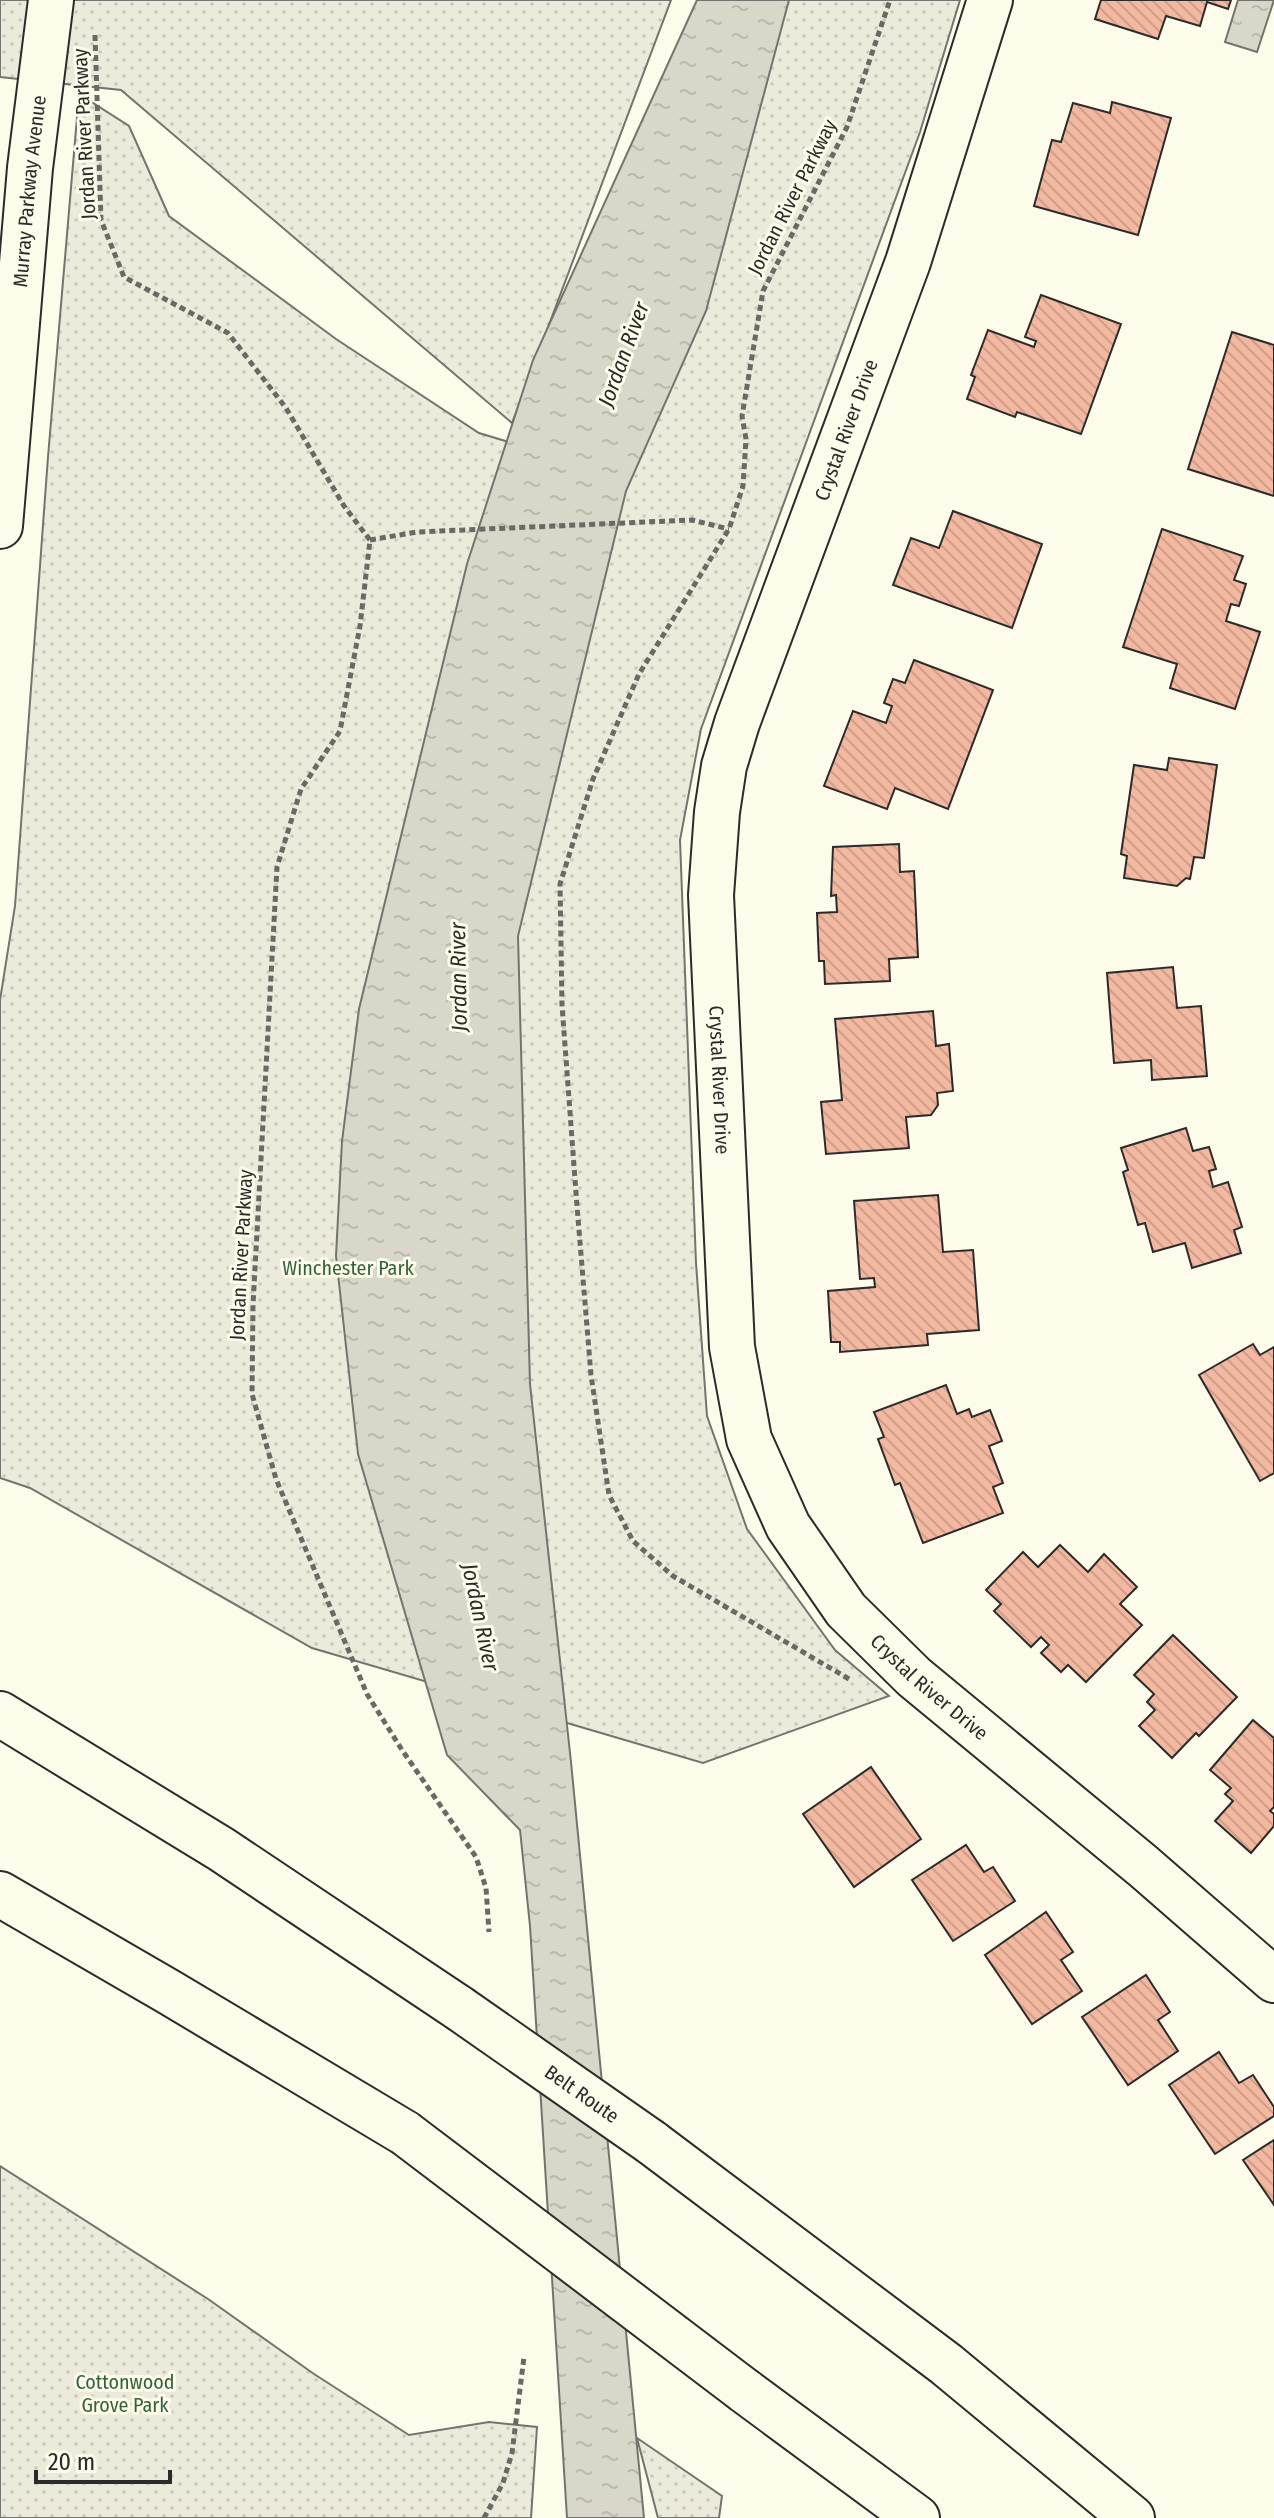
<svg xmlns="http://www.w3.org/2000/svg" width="1274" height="2518" viewBox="0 0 1274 2518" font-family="'Fira Sans Condensed',sans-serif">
	<defs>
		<pattern id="grass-dots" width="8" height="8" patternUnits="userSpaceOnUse" patternTransform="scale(2)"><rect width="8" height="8" fill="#ecebdb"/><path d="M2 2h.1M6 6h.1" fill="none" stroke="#cbcabc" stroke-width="1.8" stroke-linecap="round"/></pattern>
		<pattern id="water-ripples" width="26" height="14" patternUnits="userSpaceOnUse" patternTransform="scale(2)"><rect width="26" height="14" fill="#d8d7c9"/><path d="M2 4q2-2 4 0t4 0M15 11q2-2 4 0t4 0" fill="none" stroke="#bab9ad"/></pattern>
		<pattern id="building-back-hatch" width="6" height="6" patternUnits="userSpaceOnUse" patternTransform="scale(2)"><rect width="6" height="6" fill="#f2b8a0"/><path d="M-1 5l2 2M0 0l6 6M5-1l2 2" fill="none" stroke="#d09e8a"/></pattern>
	</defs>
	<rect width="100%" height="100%" fill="#fdfbea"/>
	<g fill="url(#grass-dots)" stroke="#74746e" stroke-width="2">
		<polygon points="0,0 671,0 512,423 121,90 0,77"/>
		<polygon points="738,0 960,0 920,132 701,729 680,840 696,1263 707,1416 747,1529 835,1650 889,1696 703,1763 312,1648 30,1488 0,1478 0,1000 15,906 48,457 79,94 129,126 169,216 336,339 479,433 572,461"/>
		<polygon points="0,2166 208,2299 314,2374 409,2435 489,2422 537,2427 531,2518 0,2518"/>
		<polygon points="637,2438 722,2496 719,2518 658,2518"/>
	</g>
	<g fill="url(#water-ripples)" stroke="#74746e" stroke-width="2">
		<polygon points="697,0 789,0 706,311 626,491 518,936 530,1384 571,1762 644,2518 567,2518 530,1926 520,1830 447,1755 358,1454 336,1256 342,1141 359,1009 467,564 533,360"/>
		<polygon points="1238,0 1274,0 1257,52 1225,42"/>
	</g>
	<g fill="url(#building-back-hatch)" stroke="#2b2b2b" stroke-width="2">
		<polygon points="1101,0 1231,0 1228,9 1207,2 1200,26 1166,16 1158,39 1095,19"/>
		<polygon points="1112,102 1171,118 1138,235 1034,206 1052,140 1061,142 1073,103 1110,113"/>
		<polygon points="1041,295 1121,324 1081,434 1017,412 1015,417 967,399 975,377 971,375 988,330 1034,347 1036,341 1025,337"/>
		<polygon points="1232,332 1274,345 1274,496 1188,469"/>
		<polygon points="953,511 1042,544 1012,628 893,585 911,538 939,548"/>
		<polygon points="1162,529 1243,556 1234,580 1246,584 1239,606 1231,604 1226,621 1260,632 1235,709 1170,688 1177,664 1123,647"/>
		<polygon points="914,660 993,690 948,809 895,788 887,809 824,786 853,711 886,723 892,706 884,703 893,679 905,683"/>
		<polygon points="1169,758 1217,765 1204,858 1194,857 1190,879 1186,878 1177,886 1124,878 1127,856 1121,854 1134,765 1167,770"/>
		<polygon points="899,844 900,872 914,871 918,957 889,959 890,981 825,984 824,961 819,961 817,913 837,912 836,895 831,896 833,847"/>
		<polygon points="1173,967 1177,1008 1201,1006 1207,1076 1152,1080 1151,1060 1114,1063 1107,973"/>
		<polygon points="933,1011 936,1046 949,1044 953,1091 937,1093 938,1105 931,1115 906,1117 909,1148 826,1154 821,1102 842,1100 835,1019"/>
		<polygon points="1186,1128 1193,1151 1209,1147 1216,1169 1209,1171 1213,1187 1228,1182 1242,1227 1234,1230 1241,1253 1192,1268 1185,1243 1153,1252 1145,1223 1138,1225 1123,1172 1128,1170 1121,1148"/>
		<polygon points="938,1195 943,1252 973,1250 979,1330 927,1334 928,1345 840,1352 840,1342 831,1342 828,1291 875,1287 874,1278 860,1279 854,1201"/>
		<polygon points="1253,1344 1260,1355 1274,1347 1274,1473 1260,1481 1199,1375"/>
		<polygon points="946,1385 957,1414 969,1409 972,1417 990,1410 1002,1441 989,1446 1003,1483 993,1487 1003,1513 923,1543 900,1483 895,1485 878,1439 884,1437 874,1412"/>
		<polygon points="1060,1545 1088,1572 1104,1554 1137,1587 1120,1604 1142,1625 1086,1682 1068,1665 1061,1672 1041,1653 1049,1645 1041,1637 1031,1647 994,1611 1001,1604 986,1590 1023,1552 1038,1567"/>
		<polygon points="1173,1635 1237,1697 1199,1736 1196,1733 1172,1758 1139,1726 1155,1710 1147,1702 1154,1694 1134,1675"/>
		<polygon points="1253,1720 1274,1738 1274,1807 1270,1811 1274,1814 1274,1826 1251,1853 1215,1821 1233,1801 1225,1794 1231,1788 1210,1770"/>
		<polygon points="871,1767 921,1839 854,1887 803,1814"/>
		<polygon points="966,1845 984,1872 993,1867 1015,1901 953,1941 912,1880"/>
		<polygon points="1046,1912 1073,1952 1061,1960 1082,1991 1032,2024 985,1955"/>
		<polygon points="1146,1975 1170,2012 1158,2020 1178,2051 1128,2085 1082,2017"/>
		<polygon points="1219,2052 1239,2083 1253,2075 1274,2107 1274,2116 1215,2154 1169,2085"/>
		<polygon points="1274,2140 1274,2205 1243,2160"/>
	</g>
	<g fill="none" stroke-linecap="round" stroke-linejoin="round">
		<defs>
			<g id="minor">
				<path id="s1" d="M990 0 908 262 737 723 724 766 717 812 711 895 732 1347 749 1439 788 1526 846 1610 914 1677 1143 1866 1274 1980"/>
				<path id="s2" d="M0 526 30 168 51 0"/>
			</g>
			<g id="highway">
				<polyline points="0,1714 221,1849 459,2008"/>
				<polyline points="0,1894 169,1992 405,2133"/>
				<polyline points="651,2142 946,2364 1132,2518"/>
				<polyline points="745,2391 917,2518"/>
			</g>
		</defs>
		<use href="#minor" stroke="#2b2b2b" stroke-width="48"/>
		<use href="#highway" stroke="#2b2b2b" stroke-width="48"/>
		<g stroke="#6a6964" stroke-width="5" stroke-dasharray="6 4" stroke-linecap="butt">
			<polyline points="95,35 101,220 124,277 228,333 286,408 344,506 370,540 360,626 340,731 301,789 277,867 253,1305 252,1394 276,1479 367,1694 402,1750 476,1857 486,1888 489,1932"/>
			<polyline points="370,540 417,532 692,520 729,529"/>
			<polyline points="849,1679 673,1576 633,1541 609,1495 591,1375 577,1206 562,1005 560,884 593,779 639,674 729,529 743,486 746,439 742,416 763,291 847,127 890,0"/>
			<polyline points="484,2518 503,2483 512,2453 524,2357"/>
		</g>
		<use href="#minor" stroke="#fdfbea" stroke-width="44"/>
		<use href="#highway" stroke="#fdfbea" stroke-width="44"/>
		<defs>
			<g id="highway-bridge">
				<path id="s3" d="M459 2008 651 2142"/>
				<polyline points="405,2133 745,2391"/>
			</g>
		</defs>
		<use href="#highway-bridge" stroke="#2b2b2b" stroke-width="48" stroke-linecap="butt"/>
		<use href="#highway-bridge" stroke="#fdfbea" stroke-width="44"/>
	</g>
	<g text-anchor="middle" stroke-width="6" stroke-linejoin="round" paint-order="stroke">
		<g font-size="20" fill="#2b2b2b" stroke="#fdfbea">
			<text transform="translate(84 134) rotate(-93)" y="7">Jordan River Parkway</text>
			<text dy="7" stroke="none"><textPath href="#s2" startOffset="336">Murray Parkway Avenue</textPath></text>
			<text transform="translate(792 197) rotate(-63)" y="7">Jordan River Parkway</text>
			<text transform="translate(846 430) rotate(-70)" y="7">Crystal River Drive</text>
			<text dy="7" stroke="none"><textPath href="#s1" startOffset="1126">Crystal River Drive</textPath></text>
			<text transform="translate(241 1255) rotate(-87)" y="7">Jordan River Parkway</text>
			<text dy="7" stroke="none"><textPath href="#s1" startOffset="1798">Crystal River Drive</textPath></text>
			<text dy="7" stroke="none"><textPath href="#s3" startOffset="150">Belt Route</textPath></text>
		</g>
		<g font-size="20" fill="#34623c" stroke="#fdfbea">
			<text x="348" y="1275">Winchester Park</text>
			<text x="125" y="2389">Cottonwood<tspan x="125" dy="23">Grove Park</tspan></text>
		</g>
		<g font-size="22" font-style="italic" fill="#2b2b2b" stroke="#fdfbea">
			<text transform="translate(623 354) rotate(-70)" y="8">Jordan River</text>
			<text transform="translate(458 977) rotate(-91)" y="8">Jordan River</text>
			<text transform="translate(481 1617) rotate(78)" y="8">Jordan River</text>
		</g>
	</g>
	<path d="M36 2470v12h134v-12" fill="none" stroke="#2b2b2b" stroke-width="4"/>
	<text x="48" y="2470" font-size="24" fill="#2b2b2b" stroke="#fdfbea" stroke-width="6" paint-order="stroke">20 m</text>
</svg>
